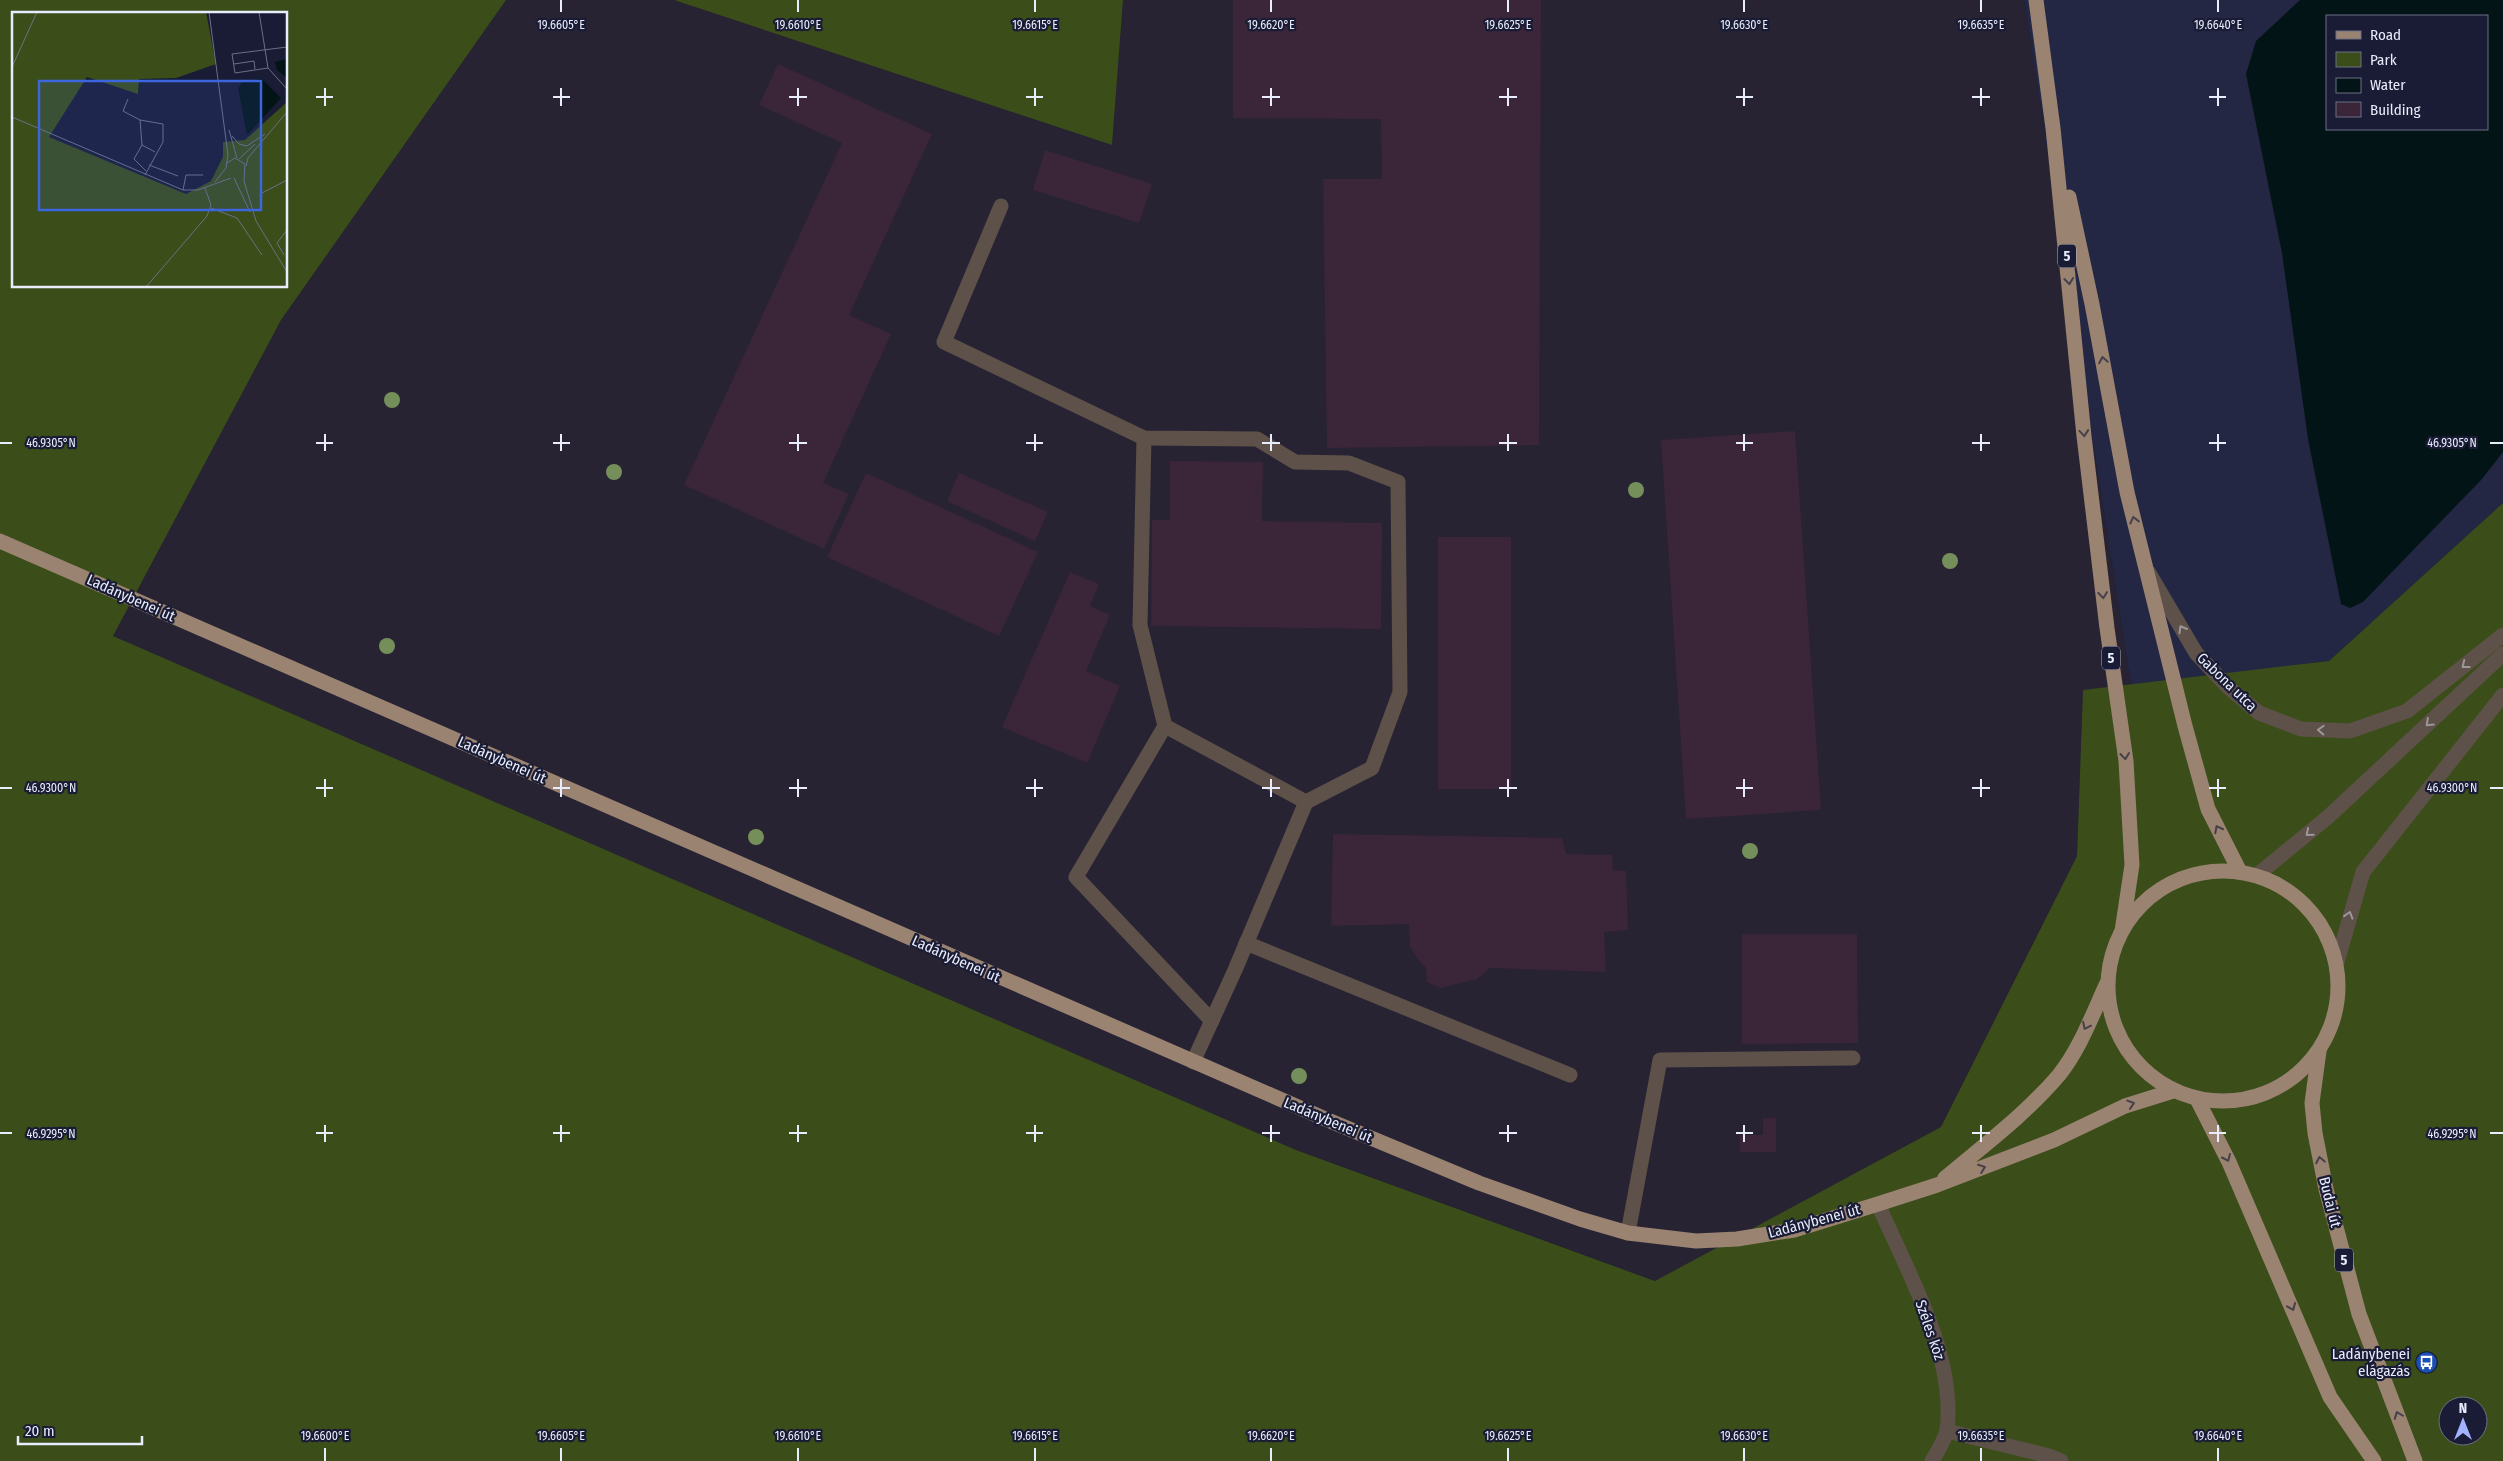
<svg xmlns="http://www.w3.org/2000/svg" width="2503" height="1461" viewBox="0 0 2503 1461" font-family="'Fira Sans Condensed',sans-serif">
	<rect width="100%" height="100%" fill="#191c34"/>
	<path fill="#232744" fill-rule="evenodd" d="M2024 0H2503V503L2329 661 2131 686ZM2327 16H2487V129H2327Z"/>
	<polygon fill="#272333" points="506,0 674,0 1112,145 1123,0 2024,0 2131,686 2083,690 2077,856 1941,1127 1656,1281 1296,1150 113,636 281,320"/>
	<g fill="#3b4e19" fill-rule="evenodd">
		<path d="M0 0H506L281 320 113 636 1296 1150 1655 1281 1941 1127 2077 856 2083 690 2329 661 2503 503V1461H0ZM14 14H286V286H14ZM2448 1406H2478V1436H2448Z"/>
		<polygon points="674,0 1123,0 1112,145"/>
	</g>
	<path fill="#031416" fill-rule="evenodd" d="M2300 0H2503V452L2482 479 2363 602 2350 608 2341 604 2308 439 2282 253 2246 74 2256 41ZM2327 16H2487V129H2327Z"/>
	<g fill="#3a2539">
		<polygon points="1233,0 1541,0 1539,445 1327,448 1323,179 1382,179 1381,119 1233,118"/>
		<polygon points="778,64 932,134 849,315 891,334 823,483 849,494 824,549 684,485 842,143 759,105"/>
		<polygon points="1045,150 1152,184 1139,223 1033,190"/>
		<polygon points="1795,431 1821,810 1686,819 1661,440"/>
		<polygon points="1170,461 1263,462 1262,521 1382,523 1381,629 1151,626 1152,520 1170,520"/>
		<polygon points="866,473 1038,552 999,636 827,557"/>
		<polygon points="959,473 1048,512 1035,541 947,501"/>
		<rect x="1438" y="537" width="73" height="252"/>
		<polygon points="1070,572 1099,584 1090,606 1110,615 1086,671 1120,686 1087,763 1002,727"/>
		<polygon points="1333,834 1562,838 1566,854 1612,855 1613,870 1626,871 1628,930 1604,932 1606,972 1490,968 1477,979 1441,988 1427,982 1426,968 1417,958 1410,946 1409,924 1331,926"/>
		<polygon points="1742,934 1857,934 1858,1043 1742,1044"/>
		<polygon points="1763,1118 1776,1118 1776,1152 1740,1152 1740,1135 1763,1135"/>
	</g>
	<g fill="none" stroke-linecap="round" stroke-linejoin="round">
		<g stroke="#5d5149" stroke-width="15">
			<polyline points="1001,206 944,342 1144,438 1257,439 1295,462 1349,463 1398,482 1400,692 1372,768 1306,802 1235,970 1193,1062"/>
			<polyline points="1144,438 1140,625 1165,726 1306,802"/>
			<polyline points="2149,573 2196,653 2228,687 2259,713 2301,729 2350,731 2407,711 2503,635"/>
			<polyline points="1165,726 1076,877 1212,1021"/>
			<polyline points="2256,876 2328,817 2503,654"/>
			<polyline points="1246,943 1570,1075"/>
			<polyline points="2337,962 2363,872 2503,695"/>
			<path d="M1878 1204C1907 1271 1956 1355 1947 1430 1945 1440 1937 1452 1932 1461"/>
			<polyline points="1628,1233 1660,1060 1853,1058"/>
			<polyline points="1947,1431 2049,1456 2061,1461"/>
		</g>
		<g stroke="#9b8372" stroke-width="15">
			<polyline points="2036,0 2053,128 2084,436 2107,628 2126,761 2132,865 2122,931"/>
			<polyline points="2069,197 2092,304 2127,492 2185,726 2208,809 2240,872"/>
			<polyline points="0,541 1328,1120 1479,1183 1580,1219 1628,1233 1696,1241 1737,1239 1794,1230 1878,1204 1937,1185 2054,1140 2125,1106 2173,1091"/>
			<circle cx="2223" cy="986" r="115"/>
			<polyline points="2319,1051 2312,1103 2315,1133 2326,1189 2359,1314 2415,1461"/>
			<polyline points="2197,1099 2229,1162 2330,1397 2374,1461"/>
			<path d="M1945 1178C1984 1145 2026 1114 2059 1075 2080 1049 2093 1013 2107 983"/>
		</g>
	</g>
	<g fill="#758f5a">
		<circle cx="392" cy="400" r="8"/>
		<circle cx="614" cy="472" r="8"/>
		<circle cx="1636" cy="490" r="8"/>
		<circle cx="1950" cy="561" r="8"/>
		<circle cx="387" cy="646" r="8"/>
		<circle cx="756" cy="837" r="8"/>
		<circle cx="1750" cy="851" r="8"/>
		<circle cx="1299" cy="1076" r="8"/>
	</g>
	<defs><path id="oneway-chevron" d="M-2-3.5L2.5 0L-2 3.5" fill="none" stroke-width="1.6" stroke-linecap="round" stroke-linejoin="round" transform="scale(1.25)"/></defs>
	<g stroke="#46404a">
		<use href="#oneway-chevron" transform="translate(2069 281) rotate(84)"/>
		<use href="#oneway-chevron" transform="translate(2103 360) rotate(-100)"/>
		<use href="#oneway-chevron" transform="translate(2084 433) rotate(85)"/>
		<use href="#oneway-chevron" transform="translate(2134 520) rotate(-104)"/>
		<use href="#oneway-chevron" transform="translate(2103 595) rotate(83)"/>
		<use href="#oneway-chevron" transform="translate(2125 756) rotate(83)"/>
		<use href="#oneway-chevron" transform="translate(2218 829) rotate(-117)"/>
		<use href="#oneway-chevron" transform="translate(2086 1026) rotate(116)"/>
		<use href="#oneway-chevron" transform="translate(2131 1104) rotate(-18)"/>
		<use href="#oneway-chevron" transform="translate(2227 1158) rotate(66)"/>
		<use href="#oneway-chevron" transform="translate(2320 1160) rotate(-101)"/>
		<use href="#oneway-chevron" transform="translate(1982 1168) rotate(-21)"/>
		<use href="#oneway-chevron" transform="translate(2292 1307) rotate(67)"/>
		<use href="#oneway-chevron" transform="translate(2398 1415) rotate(-111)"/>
	</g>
	<g stroke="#9c979a">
		<use href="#oneway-chevron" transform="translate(2182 629) rotate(-120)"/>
		<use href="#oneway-chevron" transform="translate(2465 665) rotate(142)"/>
		<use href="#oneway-chevron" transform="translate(2429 723) rotate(137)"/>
		<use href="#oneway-chevron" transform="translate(2321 730) rotate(-177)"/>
		<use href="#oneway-chevron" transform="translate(2309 833) rotate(140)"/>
		<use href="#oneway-chevron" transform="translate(2349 915) rotate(-73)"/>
	</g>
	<path fill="none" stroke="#e8ecfc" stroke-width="2" d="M561 0V12M798 0V12M1035 0V12M1271 0V12M1508 0V12M1744 0V12M1981 0V12M2218 0V12M325 88V106M561 88V106M798 88V106M1035 88V106M1271 88V106M1508 88V106M1744 88V106M1981 88V106M2218 88V106M316 97H333M553 97H570M789 97H807M1026 97H1043M1262 97H1280M1499 97H1517M1736 97H1753M1972 97H1990M2209 97H2226M325 434V451M561 434V451M798 434V451M1035 434V451M1271 434V451M1508 434V451M1744 434V451M1981 434V451M2218 434V451M0 443H12M316 443H333M553 443H570M789 443H807M1026 443H1043M1262 443H1280M1499 443H1517M1736 443H1753M1972 443H1990M2209 443H2226M2490 443H2503M325 779V797M561 779V797M798 779V797M1035 779V797M1271 779V797M1508 779V797M1744 779V797M1981 779V797M2218 779V797M0 788H12M316 788H333M553 788H570M789 788H807M1026 788H1043M1262 788H1280M1499 788H1517M1736 788H1753M1972 788H1990M2209 788H2226M2490 788H2503M325 1125V1142M561 1125V1142M798 1125V1142M1035 1125V1142M1271 1125V1142M1508 1125V1142M1744 1125V1142M1981 1125V1142M2218 1125V1142M0 1133H12M316 1133H333M553 1133H570M789 1133H807M1026 1133H1043M1262 1133H1280M1499 1133H1517M1736 1133H1753M1972 1133H1990M2209 1133H2226M2490 1133H2503M325 1448V1461M561 1448V1461M798 1448V1461M1035 1448V1461M1271 1448V1461M1508 1448V1461M1744 1448V1461M1981 1448V1461M2218 1448V1461"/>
	<defs>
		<symbol id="bus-disc" viewBox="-11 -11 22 22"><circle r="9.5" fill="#1a4fb4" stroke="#191c34"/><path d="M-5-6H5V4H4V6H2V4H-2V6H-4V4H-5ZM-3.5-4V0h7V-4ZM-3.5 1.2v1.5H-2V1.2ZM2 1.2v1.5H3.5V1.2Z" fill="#fff"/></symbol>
	</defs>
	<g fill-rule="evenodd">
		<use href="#bus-disc" x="2414" y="1350" width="25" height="25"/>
	</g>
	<g text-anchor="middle" stroke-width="4.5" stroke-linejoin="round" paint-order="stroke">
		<g fill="#191c34" stroke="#aaaec0" stroke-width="1">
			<rect x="2058" y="244.5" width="18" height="23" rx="4"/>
			<rect x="2102" y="646.5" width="18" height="23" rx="4"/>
			<rect x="2335" y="1248.5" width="18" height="23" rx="4"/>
		</g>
		<g font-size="14" font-weight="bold" fill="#e8ecfc">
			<text x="2067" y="261">5</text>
			<text x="2111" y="663">5</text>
			<text x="2344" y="1265">5</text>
		</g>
		<g font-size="15" fill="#e8ecfc" stroke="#191c34">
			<text transform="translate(131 598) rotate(24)" y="5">Ladánybenei út</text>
			<text transform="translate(2227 682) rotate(44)" y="5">Gabona utca</text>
			<text transform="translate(502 760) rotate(24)" y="5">Ladánybenei út</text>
			<text transform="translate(956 959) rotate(24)" y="5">Ladánybenei út</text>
			<text transform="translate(1328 1120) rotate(23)" y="5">Ladánybenei út</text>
			<text transform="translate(2330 1202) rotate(76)" y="5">Budai út</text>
			<text transform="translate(1814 1221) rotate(-15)" y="5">Ladánybenei út</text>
			<text transform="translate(1930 1330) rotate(71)" y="5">Széles köz</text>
		</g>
		<g font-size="15" fill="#e8ecfc" stroke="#191c34" text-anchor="end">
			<text x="2410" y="1359">Ladánybenei<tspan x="2410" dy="17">elágazás</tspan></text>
		</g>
	</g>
	<g transform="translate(12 12)">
		<rect width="275" height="275" fill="#191c34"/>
		<path d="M0 0H194L204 52 164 66 127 67 126 82 75 65 37 125 174 182 199 169 211 145V130L233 128 275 90V275H0Z" fill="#3b4e19"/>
		<path d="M275 47V66L265 58 263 50ZM250 67 269 86 235 123 226 76 231 69Z" fill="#031416"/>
		<path fill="none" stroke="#6c6f84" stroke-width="1" d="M197 0 216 143 214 156 203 170M247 0 256 56 275 77M222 52 242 49 243 57M0 55 25 0M256 56 223 61 220 42 275 35M116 87 111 99 128 108 151 112V130L133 163M0 105 171 178H186L219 166M128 108 130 133 143 140M217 118 225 146M220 124 227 132 235 134 253 122M130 133 122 147 134 159M227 147 243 132M215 151 223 146 233 152 232 169 244 209 275 260M137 153 166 164M234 154 236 146 275 100M222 166 238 200M171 178 174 163H191M250 181 275 168M199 196 225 206 250 243M272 243 265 231 275 218M134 275 195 204 199 193 193 176"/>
		<path fill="#3b66dd" fill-opacity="0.15" stroke="#3b66dd" stroke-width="2.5" d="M27 69H249V198H27Z"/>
		<rect width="275" height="275" fill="none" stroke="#e8ecfc" stroke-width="2.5"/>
	</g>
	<g font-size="12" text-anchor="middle" fill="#e8ecfc" stroke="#191c34" stroke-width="4.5" stroke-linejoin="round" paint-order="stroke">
		<text x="561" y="29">19.6605°E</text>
		<text x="798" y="29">19.6610°E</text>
		<text x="1035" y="29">19.6615°E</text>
		<text x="1271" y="29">19.6620°E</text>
		<text x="1508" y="29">19.6625°E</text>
		<text x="1744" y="29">19.6630°E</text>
		<text x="1981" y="29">19.6635°E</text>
		<text x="2218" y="29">19.6640°E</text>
		<text x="51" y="447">46.9305°N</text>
		<text x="2452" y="447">46.9305°N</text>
		<text x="51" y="792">46.9300°N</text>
		<text x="2452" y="792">46.9300°N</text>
		<text x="51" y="1138">46.9295°N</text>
		<text x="2452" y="1138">46.9295°N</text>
		<text x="325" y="1440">19.6600°E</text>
		<text x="561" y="1440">19.6605°E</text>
		<text x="798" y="1440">19.6610°E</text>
		<text x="1035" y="1440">19.6615°E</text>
		<text x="1271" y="1440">19.6620°E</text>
		<text x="1508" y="1440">19.6625°E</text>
		<text x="1744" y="1440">19.6630°E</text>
		<text x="1981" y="1440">19.6635°E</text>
		<text x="2218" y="1440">19.6640°E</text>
	</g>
	<rect x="2326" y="15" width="162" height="115" fill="#191c34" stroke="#6c6f84"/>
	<rect x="2336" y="31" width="25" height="8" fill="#9b8372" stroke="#6c6f84"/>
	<text x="2370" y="40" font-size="15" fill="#e8ecfc">Road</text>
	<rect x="2336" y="52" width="25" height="15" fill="#3b4e19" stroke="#6c6f84"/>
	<text x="2370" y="65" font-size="15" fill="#e8ecfc">Park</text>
	<rect x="2336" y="78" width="25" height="15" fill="#031416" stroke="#6c6f84"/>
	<text x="2370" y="90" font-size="15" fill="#e8ecfc">Water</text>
	<rect x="2336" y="102" width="25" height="15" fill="#3a2539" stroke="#6c6f84"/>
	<text x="2370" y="115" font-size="15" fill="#e8ecfc">Building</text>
	<g transform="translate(2463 1421)"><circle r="24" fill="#191c34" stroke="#6c6f84"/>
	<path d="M0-4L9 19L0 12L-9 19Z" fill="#a2b2fd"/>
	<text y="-8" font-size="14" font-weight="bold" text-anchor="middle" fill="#e8ecfc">N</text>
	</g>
	<path d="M18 1436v8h124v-8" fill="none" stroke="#e8ecfc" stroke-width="2.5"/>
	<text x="25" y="1436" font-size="15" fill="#e8ecfc" stroke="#191c34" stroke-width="4" paint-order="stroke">20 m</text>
</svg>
